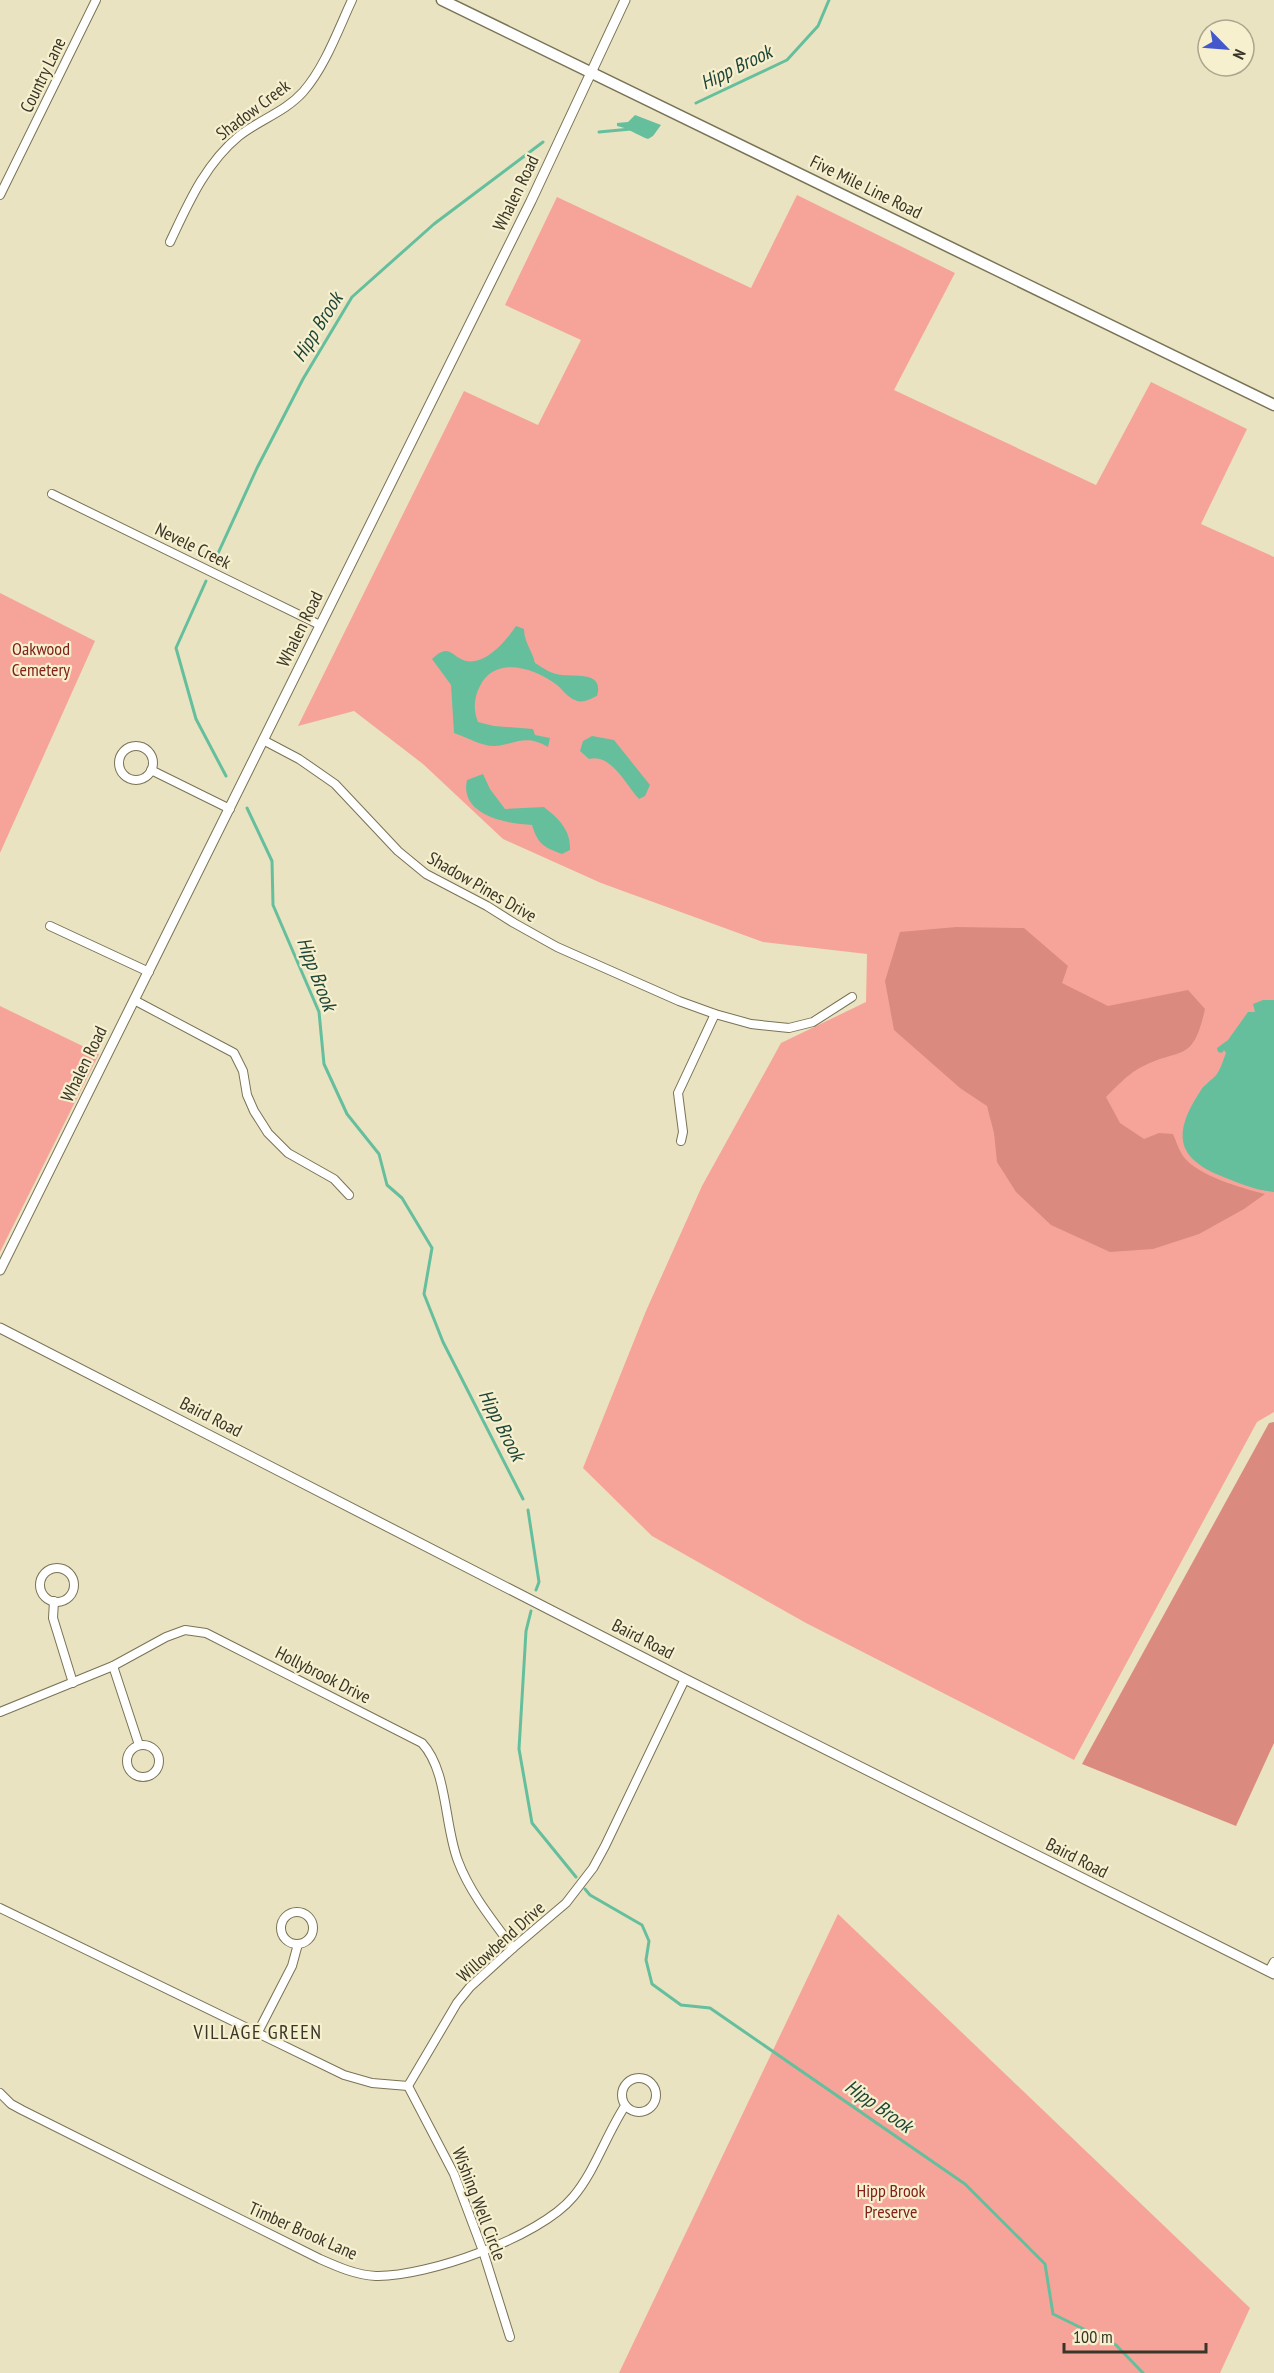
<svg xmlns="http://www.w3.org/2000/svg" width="1274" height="2373" viewBox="0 0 1274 2373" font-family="'PT Sans Narrow',sans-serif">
	<rect width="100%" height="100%" fill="#e9e3c2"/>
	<g fill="#f6a499">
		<polygon points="797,195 955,273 894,390 1096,485 1151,382 1247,429 1201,524 1274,557 1274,1412 1257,1422 1074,1760 806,1623 652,1536 583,1468 646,1311 702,1186 781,1043 866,1002 867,954 763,942 601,883 503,839 423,764 354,711 298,726 464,391 538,425 581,340 505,305 557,197 751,288"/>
		<polygon points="0,593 95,641 0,853"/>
		<polygon points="0,1006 99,1054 0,1252"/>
		<polygon points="838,1914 1250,2308 1220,2373 619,2373"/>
	</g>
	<g fill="#db8a7f">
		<path d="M956 927 1024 928 1068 966 1062 983 1108 1006 1188 990 1205 1009C1192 1067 1180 1045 1138 1069 1127 1075 1115 1088 1106 1097L1120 1123 1144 1139 1159 1133 1173 1134C1176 1141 1179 1150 1183 1156 1198 1176 1241 1188 1265 1194L1244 1209 1199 1234 1153 1249 1110 1252 1051 1225 1016 1192 997 1162 994 1133 987 1106 960 1088 894 1030 885 981 900 932Z"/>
		<polygon points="1274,1422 1274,1743 1236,1826 1082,1764 1269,1423"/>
	</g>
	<g fill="#65bf9d">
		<path d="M635 115 661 125 653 136 648 139C637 135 628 128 617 126V123L628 122Z"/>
		<path d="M516 626 524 629C524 642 532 650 535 663 542 667 548 672 556 674 571 678 605 669 597 696 590 699 583 704 575 700 567 697 563 690 557 685 535 668 495 655 480 686 474 697 473 710 478 722L494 726 533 729 535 735 550 738 548 747C526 734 518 743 496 746 482 747 467 737 454 733L451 685 432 659C450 642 451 657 466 661 486 665 506 641 516 626Z"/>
		<path d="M592 736 614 740 650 785 645 796 639 799C626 785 611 753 589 759L580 751 583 741Z"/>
		<path d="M483 774 490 789 505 809 544 807C559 819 571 830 570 850L562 854C543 847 538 844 532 825 506 824 459 815 467 780Z"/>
		<path d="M1263 1000H1274V1192C1255 1190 1244 1185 1226 1178 1175 1159 1172 1134 1201 1090 1205 1084 1212 1080 1217 1074 1221 1068 1223 1060 1226 1053L1224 1050 1222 1053 1218 1052 1217 1048 1228 1040 1248 1012H1255L1253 1004Z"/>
	</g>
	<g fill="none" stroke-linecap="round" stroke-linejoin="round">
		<g stroke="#65bf9d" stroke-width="3">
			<polyline points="696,103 787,60 818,26 829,0"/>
			<polyline points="599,132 631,129"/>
			<polyline points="215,560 257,468 303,379 352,297 434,224 543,142"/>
			<polyline points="206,581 176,648 196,719 226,776"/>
			<polyline points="247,808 272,861 273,905 319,1012 324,1064 347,1114 379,1154 387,1185 402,1198 432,1248 424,1294 443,1342 523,1499"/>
			<polyline points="528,1510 539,1582 536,1590"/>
			<polyline points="531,1611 526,1631 519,1749 532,1823 576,1877"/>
			<polyline points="585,1889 590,1895 642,1925 649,1941 646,1960 652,1984 681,2005 710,2008 965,2184 1045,2264 1053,2314 1116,2345 1143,2373"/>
		</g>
		<defs>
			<g id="minor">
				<polyline points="0,195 96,0"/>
				<path d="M170 242C188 204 205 164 239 136 259 120 285 112 303 92 325 67 338 30 352 0"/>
				<polyline points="52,494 320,625"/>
				<polyline points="263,740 299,759 335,784 398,851 426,874 487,906 514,923 557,947 679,1001 715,1014 751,1024 789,1028 813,1022 852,997"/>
				<circle cx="136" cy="763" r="17"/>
				<polyline points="151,770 230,809"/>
				<polyline points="50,926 149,972"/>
				<polyline points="134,1000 234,1053 243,1071 247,1095 254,1111 268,1133 288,1153 334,1179 349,1195"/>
				<polyline points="681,1141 683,1132 678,1093 715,1014"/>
				<circle cx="57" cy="1585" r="17"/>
				<polyline points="54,1601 53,1618 73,1683"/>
				<polyline points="113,1666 139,1745"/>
				<path d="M0 1712 113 1666 166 1637 185 1630 206 1633 422 1743C448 1771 444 1825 458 1861 470 1893 493 1921 513 1948"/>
				<circle cx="143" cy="1761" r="16"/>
				<polyline points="0,1908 344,2075 372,2083 408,2086 457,2003 470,1987 513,1948 566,1903 593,1868 605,1846 685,1679"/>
				<circle cx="297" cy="1928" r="16"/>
				<polyline points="1269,1971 1274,1962"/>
				<polyline points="258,2032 292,1966 298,1944"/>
				<circle cx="639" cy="2095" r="17"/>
				<polyline points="408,2086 454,2174 483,2251 510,2337"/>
				<path d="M0 2093 11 2104 22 2110 320 2259C338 2267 356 2275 376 2276 427 2277 540 2237 573 2197 595 2171 606 2135 625 2106"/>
			</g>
			<g id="tertiary">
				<polyline points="0,1270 531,201 625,0"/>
				<polyline points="0,1328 685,1679 1274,1974"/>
			</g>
			<polyline id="secondary" points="442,0 1274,405"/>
		</defs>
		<use href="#minor" stroke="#797355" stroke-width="10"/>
		<use href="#tertiary" stroke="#797355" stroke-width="11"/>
		<use href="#secondary" stroke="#797355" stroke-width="13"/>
		<use href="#minor" stroke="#fff" stroke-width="8"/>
		<use href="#tertiary" stroke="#fff" stroke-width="9"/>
		<use href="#secondary" stroke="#fff" stroke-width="10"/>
	</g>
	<g text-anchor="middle" stroke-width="4.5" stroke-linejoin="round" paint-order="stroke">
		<g font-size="18" fill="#393629" stroke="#f7f0cf">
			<text transform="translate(43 75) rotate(-64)" y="6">Country Lane</text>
			<text transform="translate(253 110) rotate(-37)" y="6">Shadow Creek</text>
			<text transform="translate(866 187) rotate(26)" y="6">Five Mile Line Road</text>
			<text transform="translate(516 193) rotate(-64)" y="6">Whalen Road</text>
			<text transform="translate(193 546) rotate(26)" y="6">Nevele Creek</text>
			<text transform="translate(300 629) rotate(-64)" y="6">Whalen Road</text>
			<text transform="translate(482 887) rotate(30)" y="6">Shadow Pines Drive</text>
			<text transform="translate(84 1064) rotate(-64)" y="6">Whalen Road</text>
			<text transform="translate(211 1417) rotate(27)" y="6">Baird Road</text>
			<text transform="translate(643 1639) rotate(27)" y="6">Baird Road</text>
			<text transform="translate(323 1675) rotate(27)" y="6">Hollybrook Drive</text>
			<text transform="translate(1077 1858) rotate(27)" y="6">Baird Road</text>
			<text transform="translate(501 1942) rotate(-42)" y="6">Willowbend Drive</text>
			<text transform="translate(479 2204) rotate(69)" y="6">Wishing Well Circle</text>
			<text transform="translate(303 2231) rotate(24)" y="6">Timber Brook Lane</text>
		</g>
		<g font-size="18" fill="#80211b" stroke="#f7f0cf">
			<text x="41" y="655">Oakwood<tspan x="41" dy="21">Cemetery</tspan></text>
			<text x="891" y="2197">Hipp Brook<tspan x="891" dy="21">Preserve</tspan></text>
		</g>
		<g font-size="20" font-style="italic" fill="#1f4638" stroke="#f7f0cf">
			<text transform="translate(736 67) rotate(-26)" y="7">Hipp Brook</text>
			<text transform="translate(317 327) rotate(-58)" y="7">Hipp Brook</text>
			<text transform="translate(317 974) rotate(69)" y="7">Hipp Brook</text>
			<text transform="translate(502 1425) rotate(63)" y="7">Hipp Brook</text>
			<text transform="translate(879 2106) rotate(35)" y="7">Hipp Brook</text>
		</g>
		<g font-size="20" letter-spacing="1.5" fill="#393629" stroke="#f7f0cf">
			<text x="258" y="2039">VILLAGE GREEN</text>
		</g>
	</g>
	<g transform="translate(1226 48) rotate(115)"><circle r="28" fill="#f7f0cf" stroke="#aba68d" stroke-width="1.5"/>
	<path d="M0-4.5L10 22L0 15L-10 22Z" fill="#4458cc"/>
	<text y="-9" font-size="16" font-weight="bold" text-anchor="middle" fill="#393629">N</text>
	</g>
	<path d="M1064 2343v9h142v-9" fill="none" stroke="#393629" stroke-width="3"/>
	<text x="1073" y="2343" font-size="18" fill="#393629" stroke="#f7f0cf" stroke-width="4.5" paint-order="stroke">100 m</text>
</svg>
